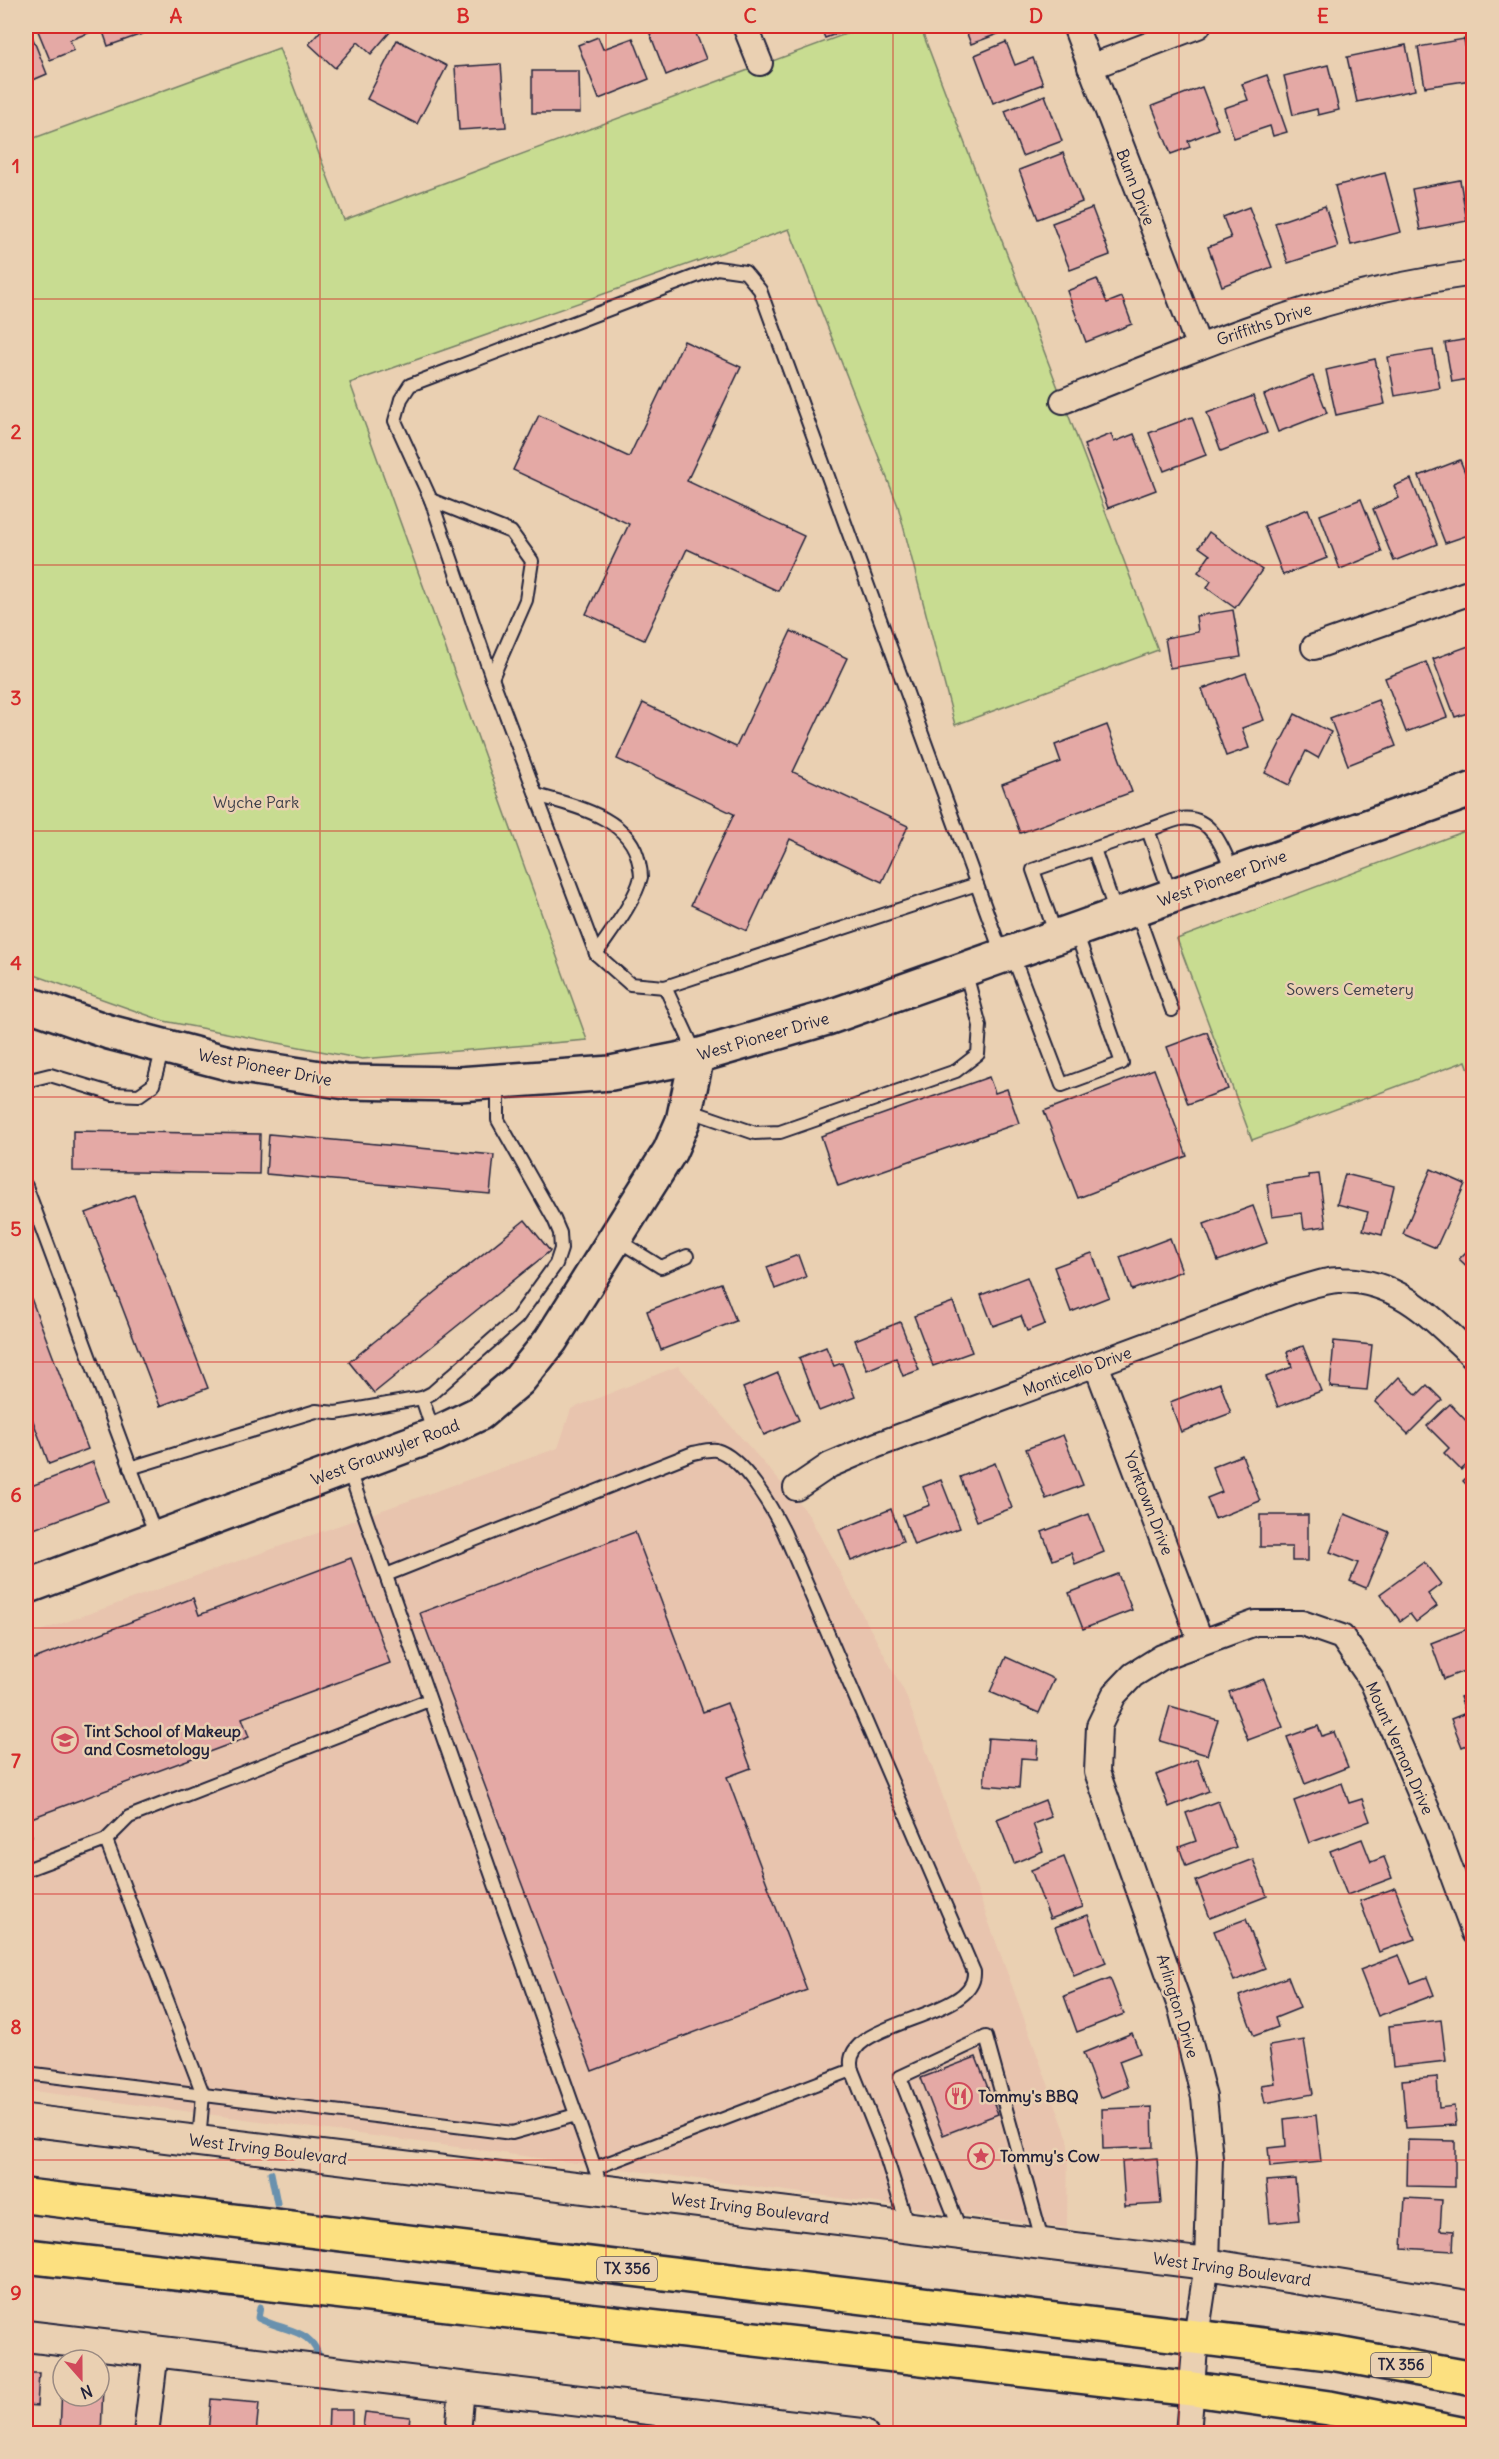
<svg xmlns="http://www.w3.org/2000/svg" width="1499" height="2459" viewBox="0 0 1499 2459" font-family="Delius,sans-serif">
	<rect width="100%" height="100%" fill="#ead0b2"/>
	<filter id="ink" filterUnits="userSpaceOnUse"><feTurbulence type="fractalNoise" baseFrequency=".0167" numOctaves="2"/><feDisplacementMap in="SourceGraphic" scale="12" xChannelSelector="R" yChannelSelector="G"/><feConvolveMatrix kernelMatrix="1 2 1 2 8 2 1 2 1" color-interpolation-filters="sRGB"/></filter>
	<g filter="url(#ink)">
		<polygon fill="#e8c4ae" points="678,1366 807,1512 905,1693 1068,2139 1067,2228 26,2090 26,1636 558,1448 571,1409"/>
		<g fill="#c8dc91" stroke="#757f66" stroke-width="1.5">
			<polygon points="867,26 920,26 1158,650 955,725 898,506 789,229 350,383 587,1040 362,1059 164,1021 26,972 26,141 279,48 344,220"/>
			<polygon points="1473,828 1473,1081 1466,1061 1252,1140 1177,939"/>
		</g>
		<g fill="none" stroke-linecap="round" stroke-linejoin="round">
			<g stroke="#6991ae" stroke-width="7">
				<polyline points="271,2173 277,2203"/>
				<path d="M260 2307 258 2318C284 2332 315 2328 320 2362"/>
			</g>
		</g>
		<g fill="#e4a9a5" stroke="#22223b" stroke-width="1.5">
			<polygon points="26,26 28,26 47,74 26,83"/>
			<polygon points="36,26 94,26 96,30 70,40 74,50 50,60"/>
			<polygon points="101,26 159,26 159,28 108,46"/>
			<polygon points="325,26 383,26 390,32 371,54 358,42 335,68 309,44"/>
			<polygon points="647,26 693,26 706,59 666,75"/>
			<polygon points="820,26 858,26 825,38"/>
			<polygon points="964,26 1019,26 971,44"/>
			<polygon points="598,37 603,49 633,38 649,79 599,99 578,45"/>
			<polygon points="1464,39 1471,80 1425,87 1418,47"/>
			<polygon points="397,40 447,66 417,124 367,99"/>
			<polygon points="1006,42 1015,65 1033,58 1043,84 993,103 975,55"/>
			<polygon points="1406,45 1415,90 1357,102 1347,57"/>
			<polygon points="501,64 506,127 459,130 455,67"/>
			<polygon points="1328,65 1339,110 1318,115 1317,109 1293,115 1284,76"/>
			<polygon points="532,71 579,71 580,113 532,113"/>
			<polygon points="1267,75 1287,132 1273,136 1270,126 1234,138 1224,108 1248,100 1242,84"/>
			<polygon points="1202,87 1218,129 1188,141 1190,147 1171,154 1152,106"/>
			<polygon points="1045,95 1062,141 1022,156 1005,111"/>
			<polygon points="1063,153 1082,202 1038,219 1019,170"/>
			<polygon points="1385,173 1401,232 1351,245 1335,186"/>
			<polygon points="1460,180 1467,221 1420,230 1412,189"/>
			<polygon points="1325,206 1338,247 1288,263 1275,223"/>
			<polygon points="1249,207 1272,267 1222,286 1208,247 1231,238 1223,217"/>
			<polygon points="1092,208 1110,255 1070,270 1052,223"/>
			<polygon points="1097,279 1107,303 1122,297 1132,324 1086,342 1067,291"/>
			<polygon points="1474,338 1474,378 1452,382 1445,343"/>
			<polygon points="684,341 741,367 687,481 804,536 778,591 687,549 644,640 586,614 629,524 513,470 539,415 629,457"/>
			<polygon points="1433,350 1440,388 1395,396 1388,357"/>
			<polygon points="1375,359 1385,404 1336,415 1326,370"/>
			<polygon points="1313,376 1327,413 1278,432 1264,395"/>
			<polygon points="1253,396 1267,433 1221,451 1207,413"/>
			<polygon points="1192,417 1206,455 1164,471 1149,433"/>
			<polygon points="1111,434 1114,442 1134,434 1156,490 1108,508 1084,445"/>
			<polygon points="1460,460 1474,495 1474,533 1445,543 1419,476"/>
			<polygon points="1411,479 1437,544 1394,561 1373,509 1399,498 1394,486"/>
			<polygon points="1361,499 1382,552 1340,569 1320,515"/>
			<polygon points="1308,509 1327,558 1283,575 1264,526"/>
			<polygon points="1209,532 1262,570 1235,608 1207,588 1211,581 1198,572 1210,555 1199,547"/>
			<polygon points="1233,610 1241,657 1170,668 1165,638 1198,632 1196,616"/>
			<polygon points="791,631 847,658 793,772 908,826 882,882 790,839 747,931 691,905 734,814 617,759 643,703 736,747"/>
			<polygon points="1474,644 1474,711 1455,717 1433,659"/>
			<polygon points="1426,662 1447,717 1406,732 1385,678"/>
			<polygon points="1246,673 1264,720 1242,728 1249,748 1226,756 1202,689"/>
			<polygon points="1378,700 1396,746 1348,765 1330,718"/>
			<polygon points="1295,714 1331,732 1318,758 1306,751 1289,785 1265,773"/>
			<polygon points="1107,725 1132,792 1020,833 1002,784 1061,762 1055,745"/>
			<polygon points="1207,1032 1228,1089 1188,1104 1167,1047"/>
			<polygon points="1154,1069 1187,1156 1078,1198 1044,1111"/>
			<polygon points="989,1077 995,1093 1007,1089 1019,1123 838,1186 821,1136"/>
			<polygon points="73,1131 260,1134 259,1174 73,1171"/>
			<polygon points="269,1134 494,1155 490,1194 266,1174"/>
			<polygon points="1431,1169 1465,1184 1436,1248 1403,1234"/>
			<polygon points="1319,1174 1326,1226 1304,1229 1302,1213 1272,1217 1267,1184 1309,1178 1308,1175"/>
			<polygon points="1345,1174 1394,1186 1382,1235 1363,1230 1368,1212 1337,1204"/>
			<polygon points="134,1195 208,1388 160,1406 86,1213"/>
			<polygon points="1253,1206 1267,1243 1218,1261 1204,1224"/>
			<polygon points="525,1220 550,1251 374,1393 349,1362"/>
			<polygon points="1170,1238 1182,1271 1132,1290 1120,1257"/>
			<polygon points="1474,1244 1474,1273 1459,1259"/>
			<polygon points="1092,1253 1109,1297 1071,1312 1054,1267"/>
			<polygon points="798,1255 806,1277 775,1289 767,1267"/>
			<polygon points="1027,1277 1045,1324 1027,1331 1021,1316 993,1326 981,1295"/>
			<polygon points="721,1283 736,1321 661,1350 647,1311"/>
			<polygon points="26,1285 88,1449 49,1464 26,1402"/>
			<polygon points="953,1302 972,1352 933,1366 914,1316"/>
			<polygon points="900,1322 919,1370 903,1376 896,1358 867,1370 855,1340"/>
			<polygon points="1334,1341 1372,1345 1367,1390 1330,1387"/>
			<polygon points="1303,1346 1321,1391 1278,1407 1266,1377 1292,1367 1287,1352"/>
			<polygon points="826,1347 834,1366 842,1363 855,1397 819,1411 799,1358"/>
			<polygon points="778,1373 799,1420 764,1435 743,1388"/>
			<polygon points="1399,1377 1417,1395 1427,1385 1442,1400 1408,1434 1375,1402"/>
			<polygon points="1220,1383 1231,1413 1181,1432 1170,1402"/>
			<polygon points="1450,1404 1474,1429 1474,1458 1461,1470 1444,1453 1449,1448 1427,1426"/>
			<polygon points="1063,1435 1083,1485 1046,1499 1026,1449"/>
			<polygon points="1242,1455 1260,1501 1215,1519 1207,1498 1222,1492 1212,1467"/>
			<polygon points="93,1462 108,1501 26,1532 26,1488"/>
			<polygon points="995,1463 1012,1508 977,1521 960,1477"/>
			<polygon points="1474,1470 1474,1492 1463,1481"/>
			<polygon points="941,1480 960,1528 914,1545 903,1515 930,1505 923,1487"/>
			<polygon points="891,1509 903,1541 851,1561 839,1530"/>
			<polygon points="1089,1514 1104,1552 1075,1564 1071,1553 1053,1560 1042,1532"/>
			<polygon points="1345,1514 1389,1532 1366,1588 1350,1581 1358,1563 1330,1552"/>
			<polygon points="1260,1515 1308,1515 1308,1561 1292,1561 1292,1547 1260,1547"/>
			<polygon points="635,1532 703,1712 727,1703 751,1768 727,1777 807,1990 592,2071 420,1613"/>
			<polygon points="351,1558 390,1663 242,1718 249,1737 26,1820 32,1836 26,1839 26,1662 193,1598 199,1615"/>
			<polygon points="1424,1562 1441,1584 1428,1594 1437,1606 1416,1622 1410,1614 1400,1621 1380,1594"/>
			<polygon points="1118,1574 1132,1610 1083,1629 1069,1593"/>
			<polygon points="1470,1628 1474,1636 1474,1667 1444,1679 1431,1643"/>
			<polygon points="1006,1657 1054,1679 1039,1713 990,1692"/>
			<polygon points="1264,1679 1283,1727 1248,1740 1229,1692"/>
			<polygon points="1474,1692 1474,1742 1462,1747 1451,1719 1466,1713 1460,1697"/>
			<polygon points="1170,1706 1218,1720 1207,1755 1160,1741"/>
			<polygon points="1318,1726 1322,1736 1334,1732 1348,1767 1305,1784 1287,1737"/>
			<polygon points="988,1738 1038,1741 1037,1759 1021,1758 1019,1788 984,1785"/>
			<polygon points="1197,1759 1209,1791 1169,1807 1156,1775"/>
			<polygon points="1342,1783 1349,1803 1362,1799 1370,1821 1309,1843 1294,1801"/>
			<polygon points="1045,1800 1051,1817 1033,1824 1043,1851 1014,1863 997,1819"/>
			<polygon points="1218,1801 1236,1847 1186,1866 1179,1847 1196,1841 1186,1813"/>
			<polygon points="1362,1839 1371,1862 1384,1857 1392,1878 1347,1895 1330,1851"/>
			<polygon points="1064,1857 1083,1907 1050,1919 1031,1870"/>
			<polygon points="1253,1859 1267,1896 1210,1918 1196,1881"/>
			<polygon points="1395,1888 1415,1939 1379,1952 1360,1901"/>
			<polygon points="1088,1915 1106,1963 1074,1976 1055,1927"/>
			<polygon points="1246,1919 1265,1969 1234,1981 1214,1931"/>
			<polygon points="1399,1955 1411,1983 1427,1977 1434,1995 1378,2016 1360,1970"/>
			<polygon points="1288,1977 1300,2008 1275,2018 1278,2027 1254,2036 1239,1996"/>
			<polygon points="1110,1978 1124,2014 1077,2032 1064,1996"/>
			<polygon points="1441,2020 1446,2061 1393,2067 1389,2026"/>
			<polygon points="1132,2033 1140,2053 1119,2061 1128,2087 1100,2098 1083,2053"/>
			<polygon points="1304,2040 1313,2094 1265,2103 1261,2085 1275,2083 1269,2046"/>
			<polygon points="976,2057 998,2114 943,2135 921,2078"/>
			<polygon points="1437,2077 1439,2108 1454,2106 1456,2125 1406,2128 1402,2080"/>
			<polygon points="1152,2107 1153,2147 1103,2149 1102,2109"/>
			<polygon points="1316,2115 1321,2162 1270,2167 1268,2148 1286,2146 1284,2119"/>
			<polygon points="1408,2140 1455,2141 1455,2187 1407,2186"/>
			<polygon points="1157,2158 1161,2204 1125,2206 1122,2161"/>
			<polygon points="1295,2179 1299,2220 1270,2223 1266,2181"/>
			<polygon points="1405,2198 1442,2200 1440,2230 1454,2231 1453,2251 1402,2248"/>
			<polygon points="26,2373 39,2373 37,2406 26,2405"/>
			<polygon points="62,2385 63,2396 99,2396 99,2386 103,2386 101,2434 60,2434"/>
			<polygon points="211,2399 259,2403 256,2434 208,2434"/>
			<polygon points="329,2410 352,2410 352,2434 328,2434"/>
			<polygon points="365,2412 410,2417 408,2434 362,2434"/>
		</g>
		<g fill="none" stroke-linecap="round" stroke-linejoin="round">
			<defs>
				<g id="service">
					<polyline points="431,500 511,532 532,561 526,600 492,678"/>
					<path d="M536 795C574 806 631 817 639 863 640 867 641 873 641 877 635 902 610 933 596 954"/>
					<path d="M1148 830C1158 827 1170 821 1180 819 1212 814 1224 850 1233 873"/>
					<polyline points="1094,849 1116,913"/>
					<polyline points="977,884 665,987 630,984 596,954 492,678 431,500 395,421 401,399 410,385 717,268 745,272 760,290 965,852 1002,954"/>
					<polyline points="1136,910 1172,1010"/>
					<polyline points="1056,935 1033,870 1148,830 1171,895"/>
					<polyline points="1012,954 1062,1085 1122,1063 1076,932"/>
					<polyline points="665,987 696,1054"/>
					<polyline points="26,1081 50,1075 113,1094 139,1095 153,1085 163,1048"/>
					<polyline points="688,1110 755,1133 780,1132 956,1071 978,1054 980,1026 965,970"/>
					<polyline points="26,1186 156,1536"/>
					<polyline points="616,1239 661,1267 687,1256"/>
					<polyline points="422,1398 434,1434"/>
					<polyline points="130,1468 316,1411 336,1413 422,1398 432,1393 517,1318 556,1264 561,1249 560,1233 554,1219 498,1120 498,1082"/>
					<polyline points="348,1468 602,2188"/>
					<path d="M386 1575 693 1453C699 1452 709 1449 716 1450 743 1457 772 1508 784 1532L974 1972C977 2021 837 2019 852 2070"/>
					<polyline points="106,1840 129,1817 429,1700"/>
					<polyline points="26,1870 106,1840 203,2094 199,2141"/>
					<polyline points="26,2073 512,2133 576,2115"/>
					<polyline points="595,2168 852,2070 884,2150 908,2227"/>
					<polyline points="961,2232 900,2077 986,2037 1043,2243"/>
				</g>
				<g id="minor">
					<polyline points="745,26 760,63"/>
					<polyline points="1075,26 1199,347"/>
					<polyline points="1090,67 1198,26"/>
					<path d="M1063 401C1144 369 1224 335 1308 309 1361 292 1418 281 1474 273"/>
					<polyline points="1314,647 1474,591"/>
					<polyline points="1096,1364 1201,1642"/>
					<path d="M796 1488 830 1465 877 1445 1293 1291C1308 1287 1326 1279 1342 1280 1401 1281 1434 1320 1474 1357"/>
					<polyline points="146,2434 156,2351"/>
					<polyline points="458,2434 462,2387"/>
					<polyline points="1188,2434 1196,2337 1207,2264 1210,2158 1204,2097 1181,2009 1097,1772 1099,1726 1114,1695 1133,1675 1162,1657 1255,1623 1302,1623 1342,1637 1372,1681 1436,1830 1474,1933"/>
				</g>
				<g id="tertiary">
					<polyline points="26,2120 1207,2264 1474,2307"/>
					<polyline points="26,2336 862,2434"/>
				</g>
				<g id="secondary">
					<polyline points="26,1003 109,1032 236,1065 346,1082 459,1084 611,1073 697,1056 827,1018 1474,789"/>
					<polyline points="26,1587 434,1435 480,1413 519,1380 551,1340 670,1151 683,1121 697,1056"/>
				</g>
				<g id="primary">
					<polyline points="26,2196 1337,2354 1474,2379"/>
					<polyline points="26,2256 1193,2389 1329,2408 1460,2434"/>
				</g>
			</defs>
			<use href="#service" stroke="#22223b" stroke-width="16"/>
			<use href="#minor" stroke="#22223b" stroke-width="28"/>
			<use href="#tertiary" stroke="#22223b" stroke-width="34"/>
			<use href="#secondary" stroke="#22223b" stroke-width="38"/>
			<use href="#primary" stroke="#22223b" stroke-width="38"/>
			<use href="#service" stroke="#ead0b2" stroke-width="12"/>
			<use href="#minor" stroke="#ead0b2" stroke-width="24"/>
			<use href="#tertiary" stroke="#ead0b2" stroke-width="30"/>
			<use href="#secondary" stroke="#ead0b2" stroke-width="33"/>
			<use href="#primary" stroke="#fce080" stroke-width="33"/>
		</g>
	</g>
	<path fill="none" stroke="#d62828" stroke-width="1.5" stroke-opacity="0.55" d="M320 26V2434M606 26V2434M893 26V2434M1179 26V2434M26 299H1474M26 565H1474M26 831H1474M26 1097H1474M26 1362H1474M26 1628H1474M26 1894H1474M26 2160H1474"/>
	<defs>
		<symbol id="school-ring" viewBox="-11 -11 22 22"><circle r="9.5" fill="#ead0b2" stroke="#d1495b" stroke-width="1.5"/><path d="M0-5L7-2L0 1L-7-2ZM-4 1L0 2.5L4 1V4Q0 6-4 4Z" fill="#d1495b"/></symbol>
		<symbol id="restaurant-ring" viewBox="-11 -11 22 22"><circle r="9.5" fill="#ead0b2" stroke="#d1495b" stroke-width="1.5"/><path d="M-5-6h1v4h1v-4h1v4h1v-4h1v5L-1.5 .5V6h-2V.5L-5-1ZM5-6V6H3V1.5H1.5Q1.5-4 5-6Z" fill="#d1495b"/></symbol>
		<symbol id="sight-ring" viewBox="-11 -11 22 22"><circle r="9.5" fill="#ead0b2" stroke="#d1495b" stroke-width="1.5"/><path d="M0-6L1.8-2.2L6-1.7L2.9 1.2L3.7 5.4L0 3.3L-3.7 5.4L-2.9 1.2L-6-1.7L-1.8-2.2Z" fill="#d1495b"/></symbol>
	</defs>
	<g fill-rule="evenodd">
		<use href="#school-ring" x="50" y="1725" width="30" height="30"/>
		<use href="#restaurant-ring" x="944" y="2081" width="30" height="30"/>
		<use href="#sight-ring" x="966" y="2141" width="30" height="30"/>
	</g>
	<g text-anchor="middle" stroke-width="5" stroke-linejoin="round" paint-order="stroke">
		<g fill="#ead0b2" stroke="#5e565f" stroke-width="1.5">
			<rect x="597" y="2257" width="60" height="24" rx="4.5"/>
			<rect x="1371" y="2353" width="60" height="24" rx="4.5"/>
		</g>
		<g font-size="15" font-weight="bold" fill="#22223b">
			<text x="627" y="2274">TX 356</text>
			<text x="1401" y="2370">TX 356</text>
		</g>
		<g font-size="16" fill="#22223b" stroke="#ead0b2">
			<text transform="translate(1136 187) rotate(69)" y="6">Bunn Drive</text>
			<text transform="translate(1264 324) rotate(-19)" y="6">Griffiths Drive</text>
			<text transform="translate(1222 878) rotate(-20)" y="6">West Pioneer Drive</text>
			<text transform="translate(763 1036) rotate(-16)" y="6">West Pioneer Drive</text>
			<text transform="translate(265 1067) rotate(11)" y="6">West Pioneer Drive</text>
			<text transform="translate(1077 1371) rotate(-20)" y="6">Monticello Drive</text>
			<text transform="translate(385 1452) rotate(-21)" y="6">West Grauwyler Road</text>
			<text transform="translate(1149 1503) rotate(69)" y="6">Yorktown Drive</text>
			<text transform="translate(1400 1748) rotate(66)" y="6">Mount Vernon Drive</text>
			<text transform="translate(1178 2006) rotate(73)" y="6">Arlington Drive</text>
			<text transform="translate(268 2149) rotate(7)" y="6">West Irving Boulevard</text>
			<text transform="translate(750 2208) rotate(7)" y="6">West Irving Boulevard</text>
			<text transform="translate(1232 2269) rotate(8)" y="6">West Irving Boulevard</text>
		</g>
		<g font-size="16" fill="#3b3e48" stroke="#ead0b2">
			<text x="256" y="808">Wyche Park</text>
			<text x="1350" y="995">Sowers Cemetery</text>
		</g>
		<g font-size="16" font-weight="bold" fill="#22223b" stroke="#ead0b2" text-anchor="start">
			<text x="84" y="1737">Tint School of Makeup<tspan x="84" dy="18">and Cosmetology</tspan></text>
			<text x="978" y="2102">Tommy's BBQ</text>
			<text x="1000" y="2162">Tommy's Cow</text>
		</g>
	</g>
	<rect width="1499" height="2459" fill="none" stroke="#ead0b2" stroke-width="66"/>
	<g transform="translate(81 2378) rotate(159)"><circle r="28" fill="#ead0b2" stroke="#9a8a82" stroke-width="1.5"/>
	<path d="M0-4.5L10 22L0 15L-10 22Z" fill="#d1495b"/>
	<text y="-9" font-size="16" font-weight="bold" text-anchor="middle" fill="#22223b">N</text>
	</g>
	<rect x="33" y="33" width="1433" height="2393" fill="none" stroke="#d62828" stroke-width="2"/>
	<g font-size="20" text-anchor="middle" font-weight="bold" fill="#d62828">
		<text x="176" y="23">A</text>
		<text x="463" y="23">B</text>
		<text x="750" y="23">C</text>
		<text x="1036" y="23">D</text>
		<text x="1323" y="23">E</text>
		<text x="16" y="173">1</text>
		<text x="16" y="439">2</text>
		<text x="16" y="705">3</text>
		<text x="16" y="970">4</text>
		<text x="16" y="1236">5</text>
		<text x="16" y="1502">6</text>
		<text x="16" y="1768">7</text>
		<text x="16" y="2034">8</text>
		<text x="16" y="2300">9</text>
	</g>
</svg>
